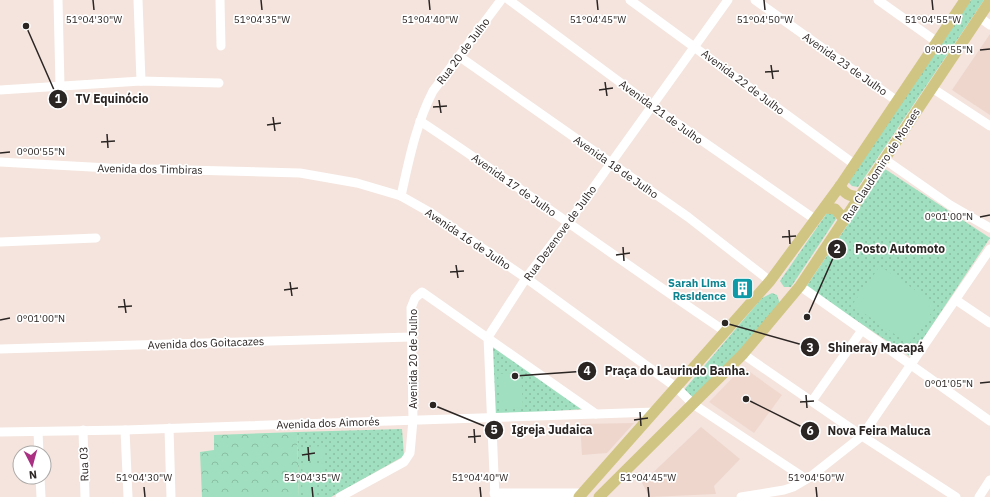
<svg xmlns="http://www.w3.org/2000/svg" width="990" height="497" viewBox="0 0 990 497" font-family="'IBM Plex Sans',sans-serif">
	<defs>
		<pattern id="grass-dots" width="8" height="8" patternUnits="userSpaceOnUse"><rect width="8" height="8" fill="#a0dfbf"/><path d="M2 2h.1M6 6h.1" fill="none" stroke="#8abfa4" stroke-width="1.8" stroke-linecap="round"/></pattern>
		<pattern id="forest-crowns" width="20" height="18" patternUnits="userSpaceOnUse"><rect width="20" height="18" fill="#a0dfbf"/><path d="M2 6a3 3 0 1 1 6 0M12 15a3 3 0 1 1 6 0" fill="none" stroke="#8abfa4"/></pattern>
	</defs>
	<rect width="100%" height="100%" fill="#f4e4dd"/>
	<polygon fill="#f0d8ce" points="743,367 782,395 754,433 709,402"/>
	<g fill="#eed6cc">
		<polygon points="990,34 990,115 952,90"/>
		<polygon points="634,423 607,453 582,455 580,424"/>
		<polygon points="701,427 740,459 714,486 716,494 650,497 642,483"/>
	</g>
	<g fill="url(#grass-dots)">
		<polygon points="971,0 984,0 858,187 852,186 848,182"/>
		<polygon points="885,169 990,238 911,357 806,287"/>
		<polygon points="827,213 833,214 836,219 791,287 784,287 780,281"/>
		<polygon points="772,293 777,295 780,304 764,326 691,399 683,391 762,298"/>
		<polygon points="491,342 584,409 496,415 494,412"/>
		<polygon points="402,429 404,456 331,497 299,497 297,432"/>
	</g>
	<polygon fill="url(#forest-crowns)" points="297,432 299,497 202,497 200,452 214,450 214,435"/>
	<g fill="#a0dfbf">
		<polygon points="880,266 937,305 909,344 852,305"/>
		<polygon points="521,372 523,407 500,409 498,374"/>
		<polygon points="323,446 324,459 302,460 301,448"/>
		<polygon points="324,463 325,476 303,477 302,465"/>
		<polygon points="302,482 315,482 315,497 303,497"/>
	</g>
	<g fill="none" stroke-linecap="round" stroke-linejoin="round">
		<g stroke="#fff" stroke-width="9">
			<polyline points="58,0 60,86"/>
			<polyline points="138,0 141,81"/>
			<polyline points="220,0 221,46"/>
			<polyline points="509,0 652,106 816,220"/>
			<polyline points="630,0 854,164"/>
			<polyline points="755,0 897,101"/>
			<polyline points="878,0 937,42"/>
			<polyline points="979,17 990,25"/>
			<polyline points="460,57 688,217 770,281"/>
			<polyline points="932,88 990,126"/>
			<polyline points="0,90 141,81 219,83"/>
			<path d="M420 121C523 189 623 263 726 332"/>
			<polyline points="884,159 950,205 990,228"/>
			<polyline points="0,162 109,168 300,173 357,183 401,196 431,213 526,278 677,388 693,404 806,479"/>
			<path d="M401 196C409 160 416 124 433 91L501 0"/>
			<polyline points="0,242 96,238"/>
			<polyline points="800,286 990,421"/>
			<polyline points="956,300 990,323"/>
			<polyline points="0,349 411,337"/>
			<polyline points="743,354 862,436 956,497"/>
			<polyline points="812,401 862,330"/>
			<polyline points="169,428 171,497"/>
			<polyline points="83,430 85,497"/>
			<polyline points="125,430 128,497"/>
			<polyline points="0,432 125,430 655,412"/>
			<polyline points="38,432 39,453"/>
			<polyline points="40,477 41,497"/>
			<polyline points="494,493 582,493"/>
			<polyline points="340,497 404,462 410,453 413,420 411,308 415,298 422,292 596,414"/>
			<polyline points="495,497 488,337 526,278 568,223 728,0"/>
			<polyline points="741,497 784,490 793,487 810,477 862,436 990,249"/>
			<polyline points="979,497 990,480"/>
		</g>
		<g stroke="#d1c583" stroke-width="11">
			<path d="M840 186C845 194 849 196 859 197"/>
			<polyline points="825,208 835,209 845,220"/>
			<polyline points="579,497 770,281 840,186 965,0"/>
			<polyline points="599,497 743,354 800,286 990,1"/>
		</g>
	</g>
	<path fill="none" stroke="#2b2523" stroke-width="1.5" d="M93 0 94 10M261 0 262 10M429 0 430 10M597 0 598 10M764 0 765 10M932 0 933 10M980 50 990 49M771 65 773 79M765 72 779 71M605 82 607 96M599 90 613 88M439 100 441 113M433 107 447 106M273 117 275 131M267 125 281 123M107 134 108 148M101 142 115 141M0 153 10 152M980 217 990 215M789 230 790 244M782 237 796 236M623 247 624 261M616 255 630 253M456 265 458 278M450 272 464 271M290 282 292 296M284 290 298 288M124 299 126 313M118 307 132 306M0 320 10 318M980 383 990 382M806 395 807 408M800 402 814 401M640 412 641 426M634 420 648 418M474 429 475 443M468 437 481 436M308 447 309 461M302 455 315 453M144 487 145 497M312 487 313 497M480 487 481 497M648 487 649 497M816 487 817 497"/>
	<defs>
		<symbol id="building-square" viewBox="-11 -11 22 22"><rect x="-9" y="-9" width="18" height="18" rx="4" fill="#0f9aa8" stroke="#fff"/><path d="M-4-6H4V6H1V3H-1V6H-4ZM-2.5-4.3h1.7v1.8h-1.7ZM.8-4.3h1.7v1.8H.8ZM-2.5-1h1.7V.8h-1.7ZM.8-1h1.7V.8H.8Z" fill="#fff"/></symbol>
	</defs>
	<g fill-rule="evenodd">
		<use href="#building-square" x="730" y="276" width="25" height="25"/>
	</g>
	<g text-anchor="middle" stroke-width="3.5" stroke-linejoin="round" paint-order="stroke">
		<g font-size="11" fill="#2b2523" stroke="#fff">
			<text transform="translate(463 51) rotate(-53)" y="4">Rua 20 de Julho</text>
			<text transform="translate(845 64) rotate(35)" y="4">Avenida 23 de Julho</text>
			<text transform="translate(743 82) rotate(37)" y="4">Avenida 22 de Julho</text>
			<text transform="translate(661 112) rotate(36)" y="4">Avenida 21 de Julho</text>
			<text transform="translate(881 165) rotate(-57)" y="4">Rua Claudomiro de Moraes</text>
			<text transform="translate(616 167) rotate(35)" y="4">Avenida 18 de Julho</text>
			<text transform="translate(150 169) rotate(1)" y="4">Avenida dos Timbiras</text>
			<text transform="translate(514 185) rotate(35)" y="4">Avenida 17 de Julho</text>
			<text transform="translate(560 233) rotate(-54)" y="4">Rua Dezenove de Julho</text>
			<text transform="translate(468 239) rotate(34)" y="4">Avenida 16 de Julho</text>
			<text transform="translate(206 343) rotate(-2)" y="4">Avenida dos Goitacazes</text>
			<text transform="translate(413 359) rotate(-90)" y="4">Avenida 20 de Julho</text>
			<text transform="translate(328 423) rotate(-2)" y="4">Avenida dos Aimorés</text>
			<text transform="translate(84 464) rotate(-92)" y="4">Rua 03</text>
		</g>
		<g font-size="11" font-weight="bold" fill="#0d838f" stroke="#fff" text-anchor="end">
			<text x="726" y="287">Sarah Lima<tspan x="726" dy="13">Residence</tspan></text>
		</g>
	</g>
	<g font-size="10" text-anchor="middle" fill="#2b2523" stroke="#fff" stroke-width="3.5" stroke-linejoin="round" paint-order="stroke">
		<text x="94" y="23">51°04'30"W</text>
		<text x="262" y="23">51°04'35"W</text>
		<text x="430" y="23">51°04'40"W</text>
		<text x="598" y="23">51°04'45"W</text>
		<text x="765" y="23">51°04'50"W</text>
		<text x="933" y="23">51°04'55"W</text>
		<text x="949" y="53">0°00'55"N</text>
		<text x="41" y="155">0°00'55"N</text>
		<text x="949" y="220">0°01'00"N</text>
		<text x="41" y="322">0°01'00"N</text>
		<text x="949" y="387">0°01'05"N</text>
		<text x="144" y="481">51°04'30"W</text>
		<text x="312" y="481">51°04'35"W</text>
		<text x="480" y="481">51°04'40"W</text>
		<text x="648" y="481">51°04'45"W</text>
		<text x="816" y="481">51°04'50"W</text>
	</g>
	<path fill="none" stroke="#2b2523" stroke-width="1.5" d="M26 26L58 99M807 317L837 249M725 323L810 347M515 376L587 371M433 405L494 430M746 399L810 431"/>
	<g fill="#2b2523" stroke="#fff" stroke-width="1.5">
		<circle cx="26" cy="26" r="4"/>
		<circle cx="807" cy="317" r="4"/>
		<circle cx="725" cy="323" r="4"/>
		<circle cx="515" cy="376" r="4"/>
		<circle cx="433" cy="405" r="4"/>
		<circle cx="746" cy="399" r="4"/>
		<circle cx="58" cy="99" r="10"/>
		<circle cx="837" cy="249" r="10"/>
		<circle cx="810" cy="347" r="10"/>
		<circle cx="587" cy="371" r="10"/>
		<circle cx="494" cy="430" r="10"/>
		<circle cx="810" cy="431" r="10"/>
	</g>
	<g font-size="12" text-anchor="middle" font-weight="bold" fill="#fff">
		<text x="58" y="103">1</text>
		<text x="837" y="253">2</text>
		<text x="810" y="352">3</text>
		<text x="587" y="375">4</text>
		<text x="494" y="434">5</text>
		<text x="810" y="435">6</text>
	</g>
	<g font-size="12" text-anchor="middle" font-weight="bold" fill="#2b2523" stroke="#fff" stroke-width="3.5" stroke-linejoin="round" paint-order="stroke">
		<text x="112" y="103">TV Equinócio</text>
		<text x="900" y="253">Posto Automoto</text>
		<text x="876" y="352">Shineray Macapá</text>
		<text x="677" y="375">Praça do Laurindo Banha.</text>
		<text x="552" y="434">Igreja Judaica</text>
		<text x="879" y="435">Nova Feira Maluca</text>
	</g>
	<g transform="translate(32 465) rotate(174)"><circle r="19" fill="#ffffff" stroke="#aaa8a7"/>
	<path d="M0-3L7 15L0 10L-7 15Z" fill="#ab3084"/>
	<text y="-6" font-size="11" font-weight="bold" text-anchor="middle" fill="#2b2523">N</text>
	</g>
</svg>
